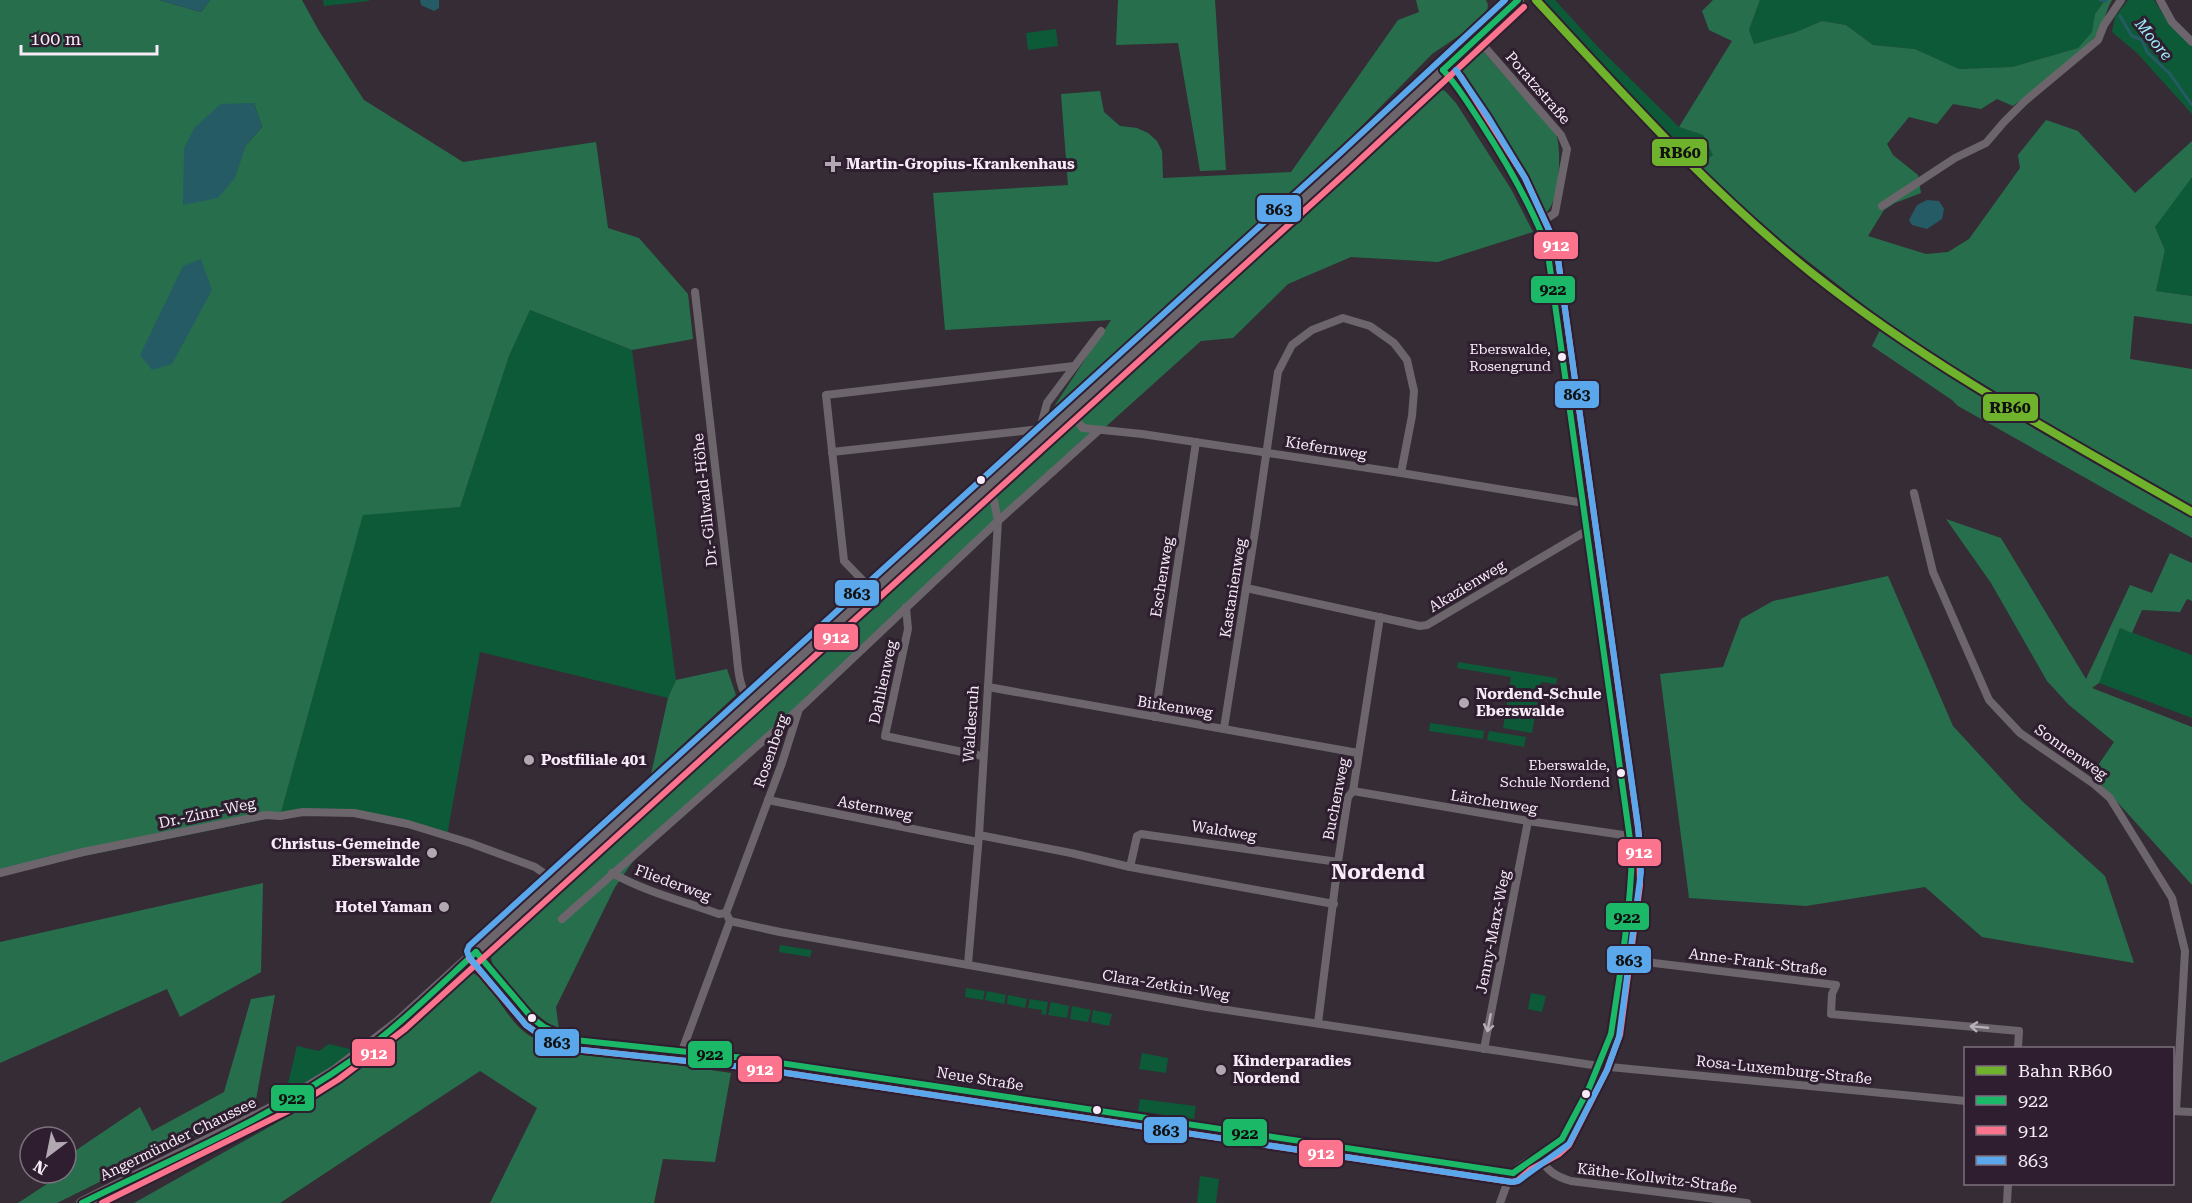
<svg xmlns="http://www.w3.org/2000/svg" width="2192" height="1203" viewBox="0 0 2192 1203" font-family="'Roboto Serif',serif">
	<rect width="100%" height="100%" fill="#352c35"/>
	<g fill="#0d5a39">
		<polygon points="323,0 369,0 369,1 324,6"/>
		<polygon points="1542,0 1555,0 1597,46 1679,127 1703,135 1714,155 1698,166 1590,56"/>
		<polygon points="1760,0 2105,0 2095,14 2093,32 2078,48 2012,67 1959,69 1915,49 1873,45 1846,25 1822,21 1796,32 1754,44 1749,30"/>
		<polygon points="2128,0 2154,0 2168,22 2192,47 2192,114 2137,53 2112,32 2115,17"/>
		<polygon points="1056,29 1058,46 1028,50 1026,33"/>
		<polygon points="2192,156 2192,296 2156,291 2165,250 2155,227"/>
		<polygon points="530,310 632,350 676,680 668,698 480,652 447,836 354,813 280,816 363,514 460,507 509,356"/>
		<polygon points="2120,628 2192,655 2192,718 2099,683"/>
		<polygon points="1458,662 1557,678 1556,684 1541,682 1532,733 1503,728 1511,677 1457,668"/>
		<polygon points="1430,723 1484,731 1483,739 1429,731"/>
		<polygon points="1489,731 1526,737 1524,747 1487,740"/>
		<polygon points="780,945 812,950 810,957 779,952"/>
		<polygon points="966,988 985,991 983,1000 965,997"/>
		<polygon points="987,991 1006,995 1004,1004 985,1000"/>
		<polygon points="1531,993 1546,996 1542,1012 1528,1009"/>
		<polygon points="1008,995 1027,999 1025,1008 1007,1004"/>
		<polygon points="1030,999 1048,1002 1046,1015 1041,1014 1042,1010 1028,1008"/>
		<polygon points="1051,1002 1069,1006 1067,1018 1048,1015"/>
		<polygon points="1072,1006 1091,1010 1088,1022 1070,1019"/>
		<polygon points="1093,1010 1112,1014 1109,1026 1091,1022"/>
		<polygon points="329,1044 350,1049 350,1055 291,1093 286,1091 297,1046 319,1051"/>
		<polygon points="1142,1053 1168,1058 1166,1073 1139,1069"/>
		<polygon points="1140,1099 1196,1106 1194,1119 1138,1111"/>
		<polygon points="1200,1176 1219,1179 1216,1203 1197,1203"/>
	</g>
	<g fill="#276f4c" fill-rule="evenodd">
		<path d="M0 0H159L201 12 210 0H302L319 31 364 100 463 162 596 142 608 228 639 238 688 294 693 339 632 350 530 310 509 356 460 507 363 515 280 816 0 873ZM254 103 262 127 246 145Z"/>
		<polygon points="1118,0 1215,0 1226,170 1200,171 1178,43 1116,45"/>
		<polygon points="1416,0 1486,0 1488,5 1487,14 1466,31 1432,54 1307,182 1306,190 1060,413 1055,405 1111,320 945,330 933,193 1068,185 1061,94 1100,91 1104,112 1120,126 1137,128 1148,133 1157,141 1162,151 1163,178 1291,172 1398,20 1419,12"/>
		<path d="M1713 0H1760L1749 30 1754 44 1796 32 1822 21 1846 25 1873 45 1915 49 1959 69 2012 67 2078 48 2092 32 2095 14 2105 0H2112C2106 10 2105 21 2099 31 2085 54 2036 87 2013 106L1997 99 1981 109 1953 104 1937 124 1909 117 1887 144 1893 155 1918 175 1921 193 1895 203 1884 210 1868 236 1926 254 1948 252 1969 239 2020 168 2018 155 2046 120 2078 131 2135 193 2192 141V177L2155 227 2165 250 2156 291 2192 296V324L2134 316 2130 359 2192 369V507L2013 404 1929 352 1888 324 1768 230 1698 166 1713 155 1703 135 1679 127 1732 41 1709 30 1702 11Z"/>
		<path d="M1481 49 1556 134C1562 150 1560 207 1543 215L1463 75V66Z"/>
		<path d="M1439 89 1445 91 1456 103 1511 189 1533 232 1438 262 1351 257 1288 284 1233 338 1201 341 992 529 634 860 615 887 556 1007 559 1030C540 1020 494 980 491 958 490 949 499 940 504 934L1394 121 1429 91 1431 94Z"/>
		<polygon points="1880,330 2003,408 2192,518 2192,538 1958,406 1952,400 1872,346"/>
		<polygon points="1946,519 2001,538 2086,679 2130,585 2152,593 2170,553 2192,563 2192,601 2187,599 2180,612 2142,610 2132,633 2120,628 2099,683 2092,688 2192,727 2192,885 2092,774 2114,742 2069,705 2047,681 1991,583"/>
		<polygon points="1888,576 1953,726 2022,801 2105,876 2134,963 1982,937 1925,887 1806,906 1689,898 1660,674 1723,667 1741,619 1773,601"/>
		<polygon points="727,669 736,695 651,774 668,698 676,680"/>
		<polygon points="263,883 261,972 180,1017 167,989 0,1063 0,942"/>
		<path d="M471 972C492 981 505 1019 527 1034 540 1043 557 1043 571 1050L731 1073 715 1162 663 1159 654 1203H490L537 1108 480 1071 280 1203H134L301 1109 329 1090Z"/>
		<polygon points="275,995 255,1105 57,1203 18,1203 56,1178 55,1173 66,1173 66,1157 140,1107 152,1131 224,1092 251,999"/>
	</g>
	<g fill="#255b64">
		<polygon points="159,0 210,0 201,12"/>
		<polygon points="420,0 439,0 439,8 434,11 421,5"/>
		<polygon points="254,103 262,127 246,145 235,178 218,198 183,205 184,148 195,127 221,104"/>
		<polygon points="1927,200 1939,201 1944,209 1942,219 1927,229 1912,225 1909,220 1917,205"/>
		<polygon points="201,259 212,290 172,364 152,370 140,355 183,266"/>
	</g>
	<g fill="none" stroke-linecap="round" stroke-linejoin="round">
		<g stroke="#255b64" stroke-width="3">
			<polyline points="2100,0 2106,1"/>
			<polyline points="2120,16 2132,36 2142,40 2147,52 2170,74 2192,105"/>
		</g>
		<g stroke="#6c656c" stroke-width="8">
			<polyline points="2160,0 2172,22 2192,42"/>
			<polyline points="1477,38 1561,135 1567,149 1555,213 1539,224"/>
			<path d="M1443 70 1454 82C1489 135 1526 187 1547 247L1632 854C1632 914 1619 975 1611 1034 1599 1071 1581 1105 1562 1139 1549 1153 1528 1157 1514 1172 1507 1180 1504 1193 1500 1203"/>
			<polyline points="1882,206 1955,158 1986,143 2004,122 2025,101 2098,40 2104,25 2121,0"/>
			<path d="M695 292 736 647C738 667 738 688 751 703"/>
			<polyline points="1069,412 1083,428 1142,434 1401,473 1584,503"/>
			<polyline points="1040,429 1047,403 1101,331"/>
			<polyline points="832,452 1040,429 1044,434"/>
			<polyline points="1914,493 1933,572 1989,700 2020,733 2094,784 2110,798 2172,898 2185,951 2176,1111"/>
			<polyline points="1246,588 1420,626 1427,625 1588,530"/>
			<polyline points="873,591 844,561 826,395 1074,366"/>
			<polyline points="906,607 908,629 885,736 982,756"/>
			<polyline points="988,687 1358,753"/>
			<polyline points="1155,717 1196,442"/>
			<polyline points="1224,728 1256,525 1278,372 1292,345 1312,330 1343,318 1370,326 1394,343 1407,360 1414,391 1412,416 1401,473"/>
			<polyline points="1353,791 1528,821 1630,836"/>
			<polyline points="768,800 978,842"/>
			<polyline points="979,835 1071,853 1130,867 1334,904"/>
			<polyline points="1130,867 1137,836 1141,834 1338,862"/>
			<polyline points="0,873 83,852 266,815 280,816 303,812 354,813 408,824 470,843 535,867 555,881"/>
			<path d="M612 873C646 892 683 901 719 914L726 913"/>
			<polyline points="562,919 799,709"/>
			<polyline points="730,921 780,932 1207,1007 1599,1066 1966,1101"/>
			<polyline points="476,952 532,1018 544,1027 575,1040 754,1059 1513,1173"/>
			<polyline points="1621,959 1836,985 1832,994 1831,1014 2019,1031 2018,1048"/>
			<polyline points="968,964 979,835 998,521 994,501 987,486"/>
			<polyline points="1318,1023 1338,862 1348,797 1353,791 1380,617"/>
			<polyline points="1484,1049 1528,821"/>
			<polyline points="682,1051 730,921 726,913 782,763 799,709 998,521 1099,430"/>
			<polyline points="2172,1111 2192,1112"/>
			<path d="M1538 1156C1548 1171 1554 1176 1571 1181L1747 1203"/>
			<polyline points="2007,1203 2008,1184"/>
		</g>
		<polyline stroke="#6c656c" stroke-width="12" points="82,1203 283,1103 334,1072 399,1022 1343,163 1518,0"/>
		<defs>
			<g id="bus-1">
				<path d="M1443 70C1458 86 1469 105 1481 123 1507 163 1530 203 1547 247L1632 854C1630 915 1620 974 1611 1034L1589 1088 1562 1139 1513 1173"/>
				<polyline points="1443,70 1518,0"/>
				<polyline points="476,952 532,1018 544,1027 575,1040 754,1059 1513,1173"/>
				<path d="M82 1203C173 1158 269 1119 352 1060 397 1028 436 989 476 952"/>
			</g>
			<g id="bus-2">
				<polyline points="469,958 526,1025 540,1035 573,1049 753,1068 1512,1182 1517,1181 1530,1170 1559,1154 1569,1145 1607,1070 1615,1048 1620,1035 1640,885 1639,835 1556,245 1525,178 1461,77"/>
				<polyline points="102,1203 288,1111 339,1079 405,1029 1349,170 1524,7"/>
			</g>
			<polyline id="bus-3" points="1456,70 1488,117 1525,178 1556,245 1638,826 1641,872 1619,1037 1607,1070 1569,1144 1518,1181 1512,1182 753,1068 573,1049 540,1035 526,1025 469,957 467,951 469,946 1337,156 1505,0"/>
		</defs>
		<use href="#bus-1" stroke="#2e1e2f" stroke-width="10"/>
		<use href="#bus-2" stroke="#2e1e2f" stroke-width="10"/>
		<use href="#bus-3" stroke="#2e1e2f" stroke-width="10"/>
		<use href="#bus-1" stroke="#1ab867" stroke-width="6"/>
		<use href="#bus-2" stroke="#fc738d" stroke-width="6"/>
		<use href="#bus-3" stroke="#5aa8eb" stroke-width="6"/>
		<defs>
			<path id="rail-1" d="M1536 0C1624 95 1711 193 1813 274 1930 367 2063 438 2192 512"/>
		</defs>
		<use href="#rail-1" stroke="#2e1e2f" stroke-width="12"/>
		<use href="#rail-1" stroke="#6fb22b" stroke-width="8"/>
	</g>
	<defs><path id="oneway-shaft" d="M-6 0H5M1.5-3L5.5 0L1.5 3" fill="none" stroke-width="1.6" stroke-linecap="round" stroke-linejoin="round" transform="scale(1.5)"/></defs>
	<g stroke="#b8afb8">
		<use href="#oneway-shaft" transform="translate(1489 1023) rotate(101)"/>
		<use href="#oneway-shaft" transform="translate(1979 1027) rotate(-175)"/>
	</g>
	<g fill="#b2a8b2" stroke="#2e1e2f" stroke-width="2">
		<path d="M830 155h6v6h6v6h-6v6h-6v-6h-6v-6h6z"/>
		<circle cx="1464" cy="703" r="6"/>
		<circle cx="529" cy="760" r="6"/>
		<circle cx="432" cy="853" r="6"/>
		<circle cx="444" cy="907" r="6"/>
		<circle cx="1221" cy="1070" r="6"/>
	</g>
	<g fill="#f6ebf6" stroke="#2e1e2f" stroke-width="2">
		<circle cx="1562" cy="357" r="5"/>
		<circle cx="981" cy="480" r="5"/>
		<circle cx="1621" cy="773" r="5"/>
		<circle cx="532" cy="1018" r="5"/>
		<circle cx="1586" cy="1094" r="5"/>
		<circle cx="1097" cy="1110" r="5"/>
	</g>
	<g text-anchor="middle" stroke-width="6" stroke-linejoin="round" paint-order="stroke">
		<g font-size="14" fill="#f6ebf6" stroke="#2e1e2f" text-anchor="end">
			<text x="1551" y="354">Eberswalde,<tspan x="1551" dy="17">Rosengrund</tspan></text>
			<text x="1610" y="770">Eberswalde,<tspan x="1610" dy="17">Schule Nordend</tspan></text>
		</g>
		<g font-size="15" fill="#f6ebf6" stroke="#2e1e2f">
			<text transform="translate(1538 88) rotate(49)" y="5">Poratzstraße</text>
			<text transform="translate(1326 448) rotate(9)" y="5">Kiefernweg</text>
			<text transform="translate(705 500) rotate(-96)" y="5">Dr.-Gillwald-Höhe</text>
			<text transform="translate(1162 577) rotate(-81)" y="5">Eschenweg</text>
			<text transform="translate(1467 586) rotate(-31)" y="5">Akazienweg</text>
			<text transform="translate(1233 588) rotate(-81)" y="5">Kastanienweg</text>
			<text transform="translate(883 682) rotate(-78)" y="5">Dahlienweg</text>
			<text transform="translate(1175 707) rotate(9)" y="5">Birkenweg</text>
			<text transform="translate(971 724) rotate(-86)" y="5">Waldesruh</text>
			<text transform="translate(771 751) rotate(-71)" y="5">Rosenberg</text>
			<text transform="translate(2071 752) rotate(35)" y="5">Sonnenweg</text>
			<text transform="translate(1336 799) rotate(-79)" y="5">Buchenweg</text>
			<text transform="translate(1494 802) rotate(9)" y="5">Lärchenweg</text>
			<text transform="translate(875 808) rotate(11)" y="5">Asternweg</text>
			<text transform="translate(207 813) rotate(-12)" y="5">Dr.-Zinn-Weg</text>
			<text transform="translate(1224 831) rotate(9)" y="5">Waldweg</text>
			<text transform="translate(673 883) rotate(20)" y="5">Fliederweg</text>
			<text transform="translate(1493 932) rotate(-79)" y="5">Jenny-Marx-Weg</text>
			<text transform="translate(1758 962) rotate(7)" y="5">Anne-Frank-Straße</text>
			<text transform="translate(1166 985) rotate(9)" y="5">Clara-Zetkin-Weg</text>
			<text transform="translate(1784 1070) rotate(6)" y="5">Rosa-Luxemburg-Straße</text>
			<text transform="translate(980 1079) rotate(9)" y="5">Neue Straße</text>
			<text transform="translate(178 1139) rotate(-26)" y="5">Angermünder Chaussee</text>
			<text transform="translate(1657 1178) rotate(7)" y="5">Käthe-Kollwitz-Straße</text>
		</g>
		<g font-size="15" font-weight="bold" fill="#f6ebf6" stroke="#2e1e2f" text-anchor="start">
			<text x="846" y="169">Martin-Gropius-Krankenhaus</text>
			<text x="1476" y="699">Nordend-Schule<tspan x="1476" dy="17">Eberswalde</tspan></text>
			<text x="541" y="765">Postfiliale 401</text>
			<text x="420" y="849" text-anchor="end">Christus-Gemeinde<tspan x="420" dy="17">Eberswalde</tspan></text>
			<text x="432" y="912" text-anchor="end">Hotel Yaman</text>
			<text x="1233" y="1066">Kinderparadies<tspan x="1233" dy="17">Nordend</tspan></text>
		</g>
		<g font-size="16" font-style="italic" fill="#9ff1fd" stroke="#2e1e2f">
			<text transform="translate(2154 39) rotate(51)" y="6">Moore</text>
		</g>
		<g font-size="21" font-weight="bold" fill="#f6ebf6" stroke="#2e1e2f">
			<text x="1378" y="879">Nordend</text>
		</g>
	</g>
	<g stroke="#2e1e2f" stroke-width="2">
		<rect x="1651" y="138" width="57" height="29" rx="6" fill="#6fb22b"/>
		<rect x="1256" y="194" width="46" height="29" rx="6" fill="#5aa8eb"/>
		<rect x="1533" y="231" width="46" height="29" rx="6" fill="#fc738d"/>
		<rect x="1530" y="275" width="46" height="29" rx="6" fill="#1ab867"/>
		<rect x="1554" y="380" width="46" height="29" rx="6" fill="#5aa8eb"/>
		<rect x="1982" y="393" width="57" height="29" rx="6" fill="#6fb22b"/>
		<rect x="834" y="579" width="46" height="28" rx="6" fill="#5aa8eb"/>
		<rect x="813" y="623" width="46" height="28" rx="6" fill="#fc738d"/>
		<rect x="1617" y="838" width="45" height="29" rx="6" fill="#fc738d"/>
		<rect x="1605" y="902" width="45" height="29" rx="6" fill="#1ab867"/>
		<rect x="1606" y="945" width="46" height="29" rx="6" fill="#5aa8eb"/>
		<rect x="534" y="1028" width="46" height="29" rx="6" fill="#5aa8eb"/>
		<rect x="351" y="1038" width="45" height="29" rx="6" fill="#fc738d"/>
		<rect x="687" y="1040" width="46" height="29" rx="6" fill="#1ab867"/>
		<rect x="737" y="1055" width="46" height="28" rx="6" fill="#fc738d"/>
		<rect x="270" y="1084" width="45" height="28" rx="6" fill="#1ab867"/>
		<rect x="1143" y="1116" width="45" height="28" rx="6" fill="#5aa8eb"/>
		<rect x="1222" y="1118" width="46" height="29" rx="6" fill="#1ab867"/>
		<rect x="1298" y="1139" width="46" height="29" rx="6" fill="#fc738d"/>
	</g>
	<g font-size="16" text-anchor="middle" font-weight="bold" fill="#fff">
		<text x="1556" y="251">912</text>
		<text x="836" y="643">912</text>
		<text x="1639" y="858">912</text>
		<text x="374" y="1059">912</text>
		<text x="760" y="1075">912</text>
		<text x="1321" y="1159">912</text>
	</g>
	<g font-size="16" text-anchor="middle" font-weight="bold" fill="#111">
		<text x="1680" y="158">RB60</text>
		<text x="1279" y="215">863</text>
		<text x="1553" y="295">922</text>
		<text x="1577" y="400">863</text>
		<text x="2010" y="413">RB60</text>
		<text x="857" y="599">863</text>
		<text x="1627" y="923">922</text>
		<text x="1629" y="966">863</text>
		<text x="557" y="1048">863</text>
		<text x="710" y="1060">922</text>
		<text x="292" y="1104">922</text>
		<text x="1166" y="1136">863</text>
		<text x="1245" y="1139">922</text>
	</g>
	<rect x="1964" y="1047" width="210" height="138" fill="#2e1e2f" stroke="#7e707f" stroke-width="1.5"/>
	<rect x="1976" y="1066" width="30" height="9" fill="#6fb22b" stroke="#7e707f" stroke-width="1.5"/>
	<text x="2018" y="1077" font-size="18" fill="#f6ebf6">Bahn RB60</text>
	<rect x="1976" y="1096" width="30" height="9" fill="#1ab867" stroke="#7e707f" stroke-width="1.5"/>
	<text x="2018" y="1107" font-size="18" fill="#f6ebf6">922</text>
	<rect x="1976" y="1126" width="30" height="9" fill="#fc738d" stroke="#7e707f" stroke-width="1.5"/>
	<text x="2018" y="1137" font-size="18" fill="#f6ebf6">912</text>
	<rect x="1976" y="1156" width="30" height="9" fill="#5aa8eb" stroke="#7e707f" stroke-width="1.5"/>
	<text x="2018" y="1167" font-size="18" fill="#f6ebf6">863</text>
	<g transform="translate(48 1155) rotate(212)"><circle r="28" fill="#2e1e2f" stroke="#7e707f" stroke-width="1.5"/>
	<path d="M0-4.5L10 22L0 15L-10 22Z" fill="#b2a8b2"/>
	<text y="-9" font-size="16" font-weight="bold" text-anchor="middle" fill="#f6ebf6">N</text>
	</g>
	<path d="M21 45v9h136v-9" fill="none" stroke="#f6ebf6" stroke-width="3"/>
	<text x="30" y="45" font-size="18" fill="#f6ebf6" stroke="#2e1e2f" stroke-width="4.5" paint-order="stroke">100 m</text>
</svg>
